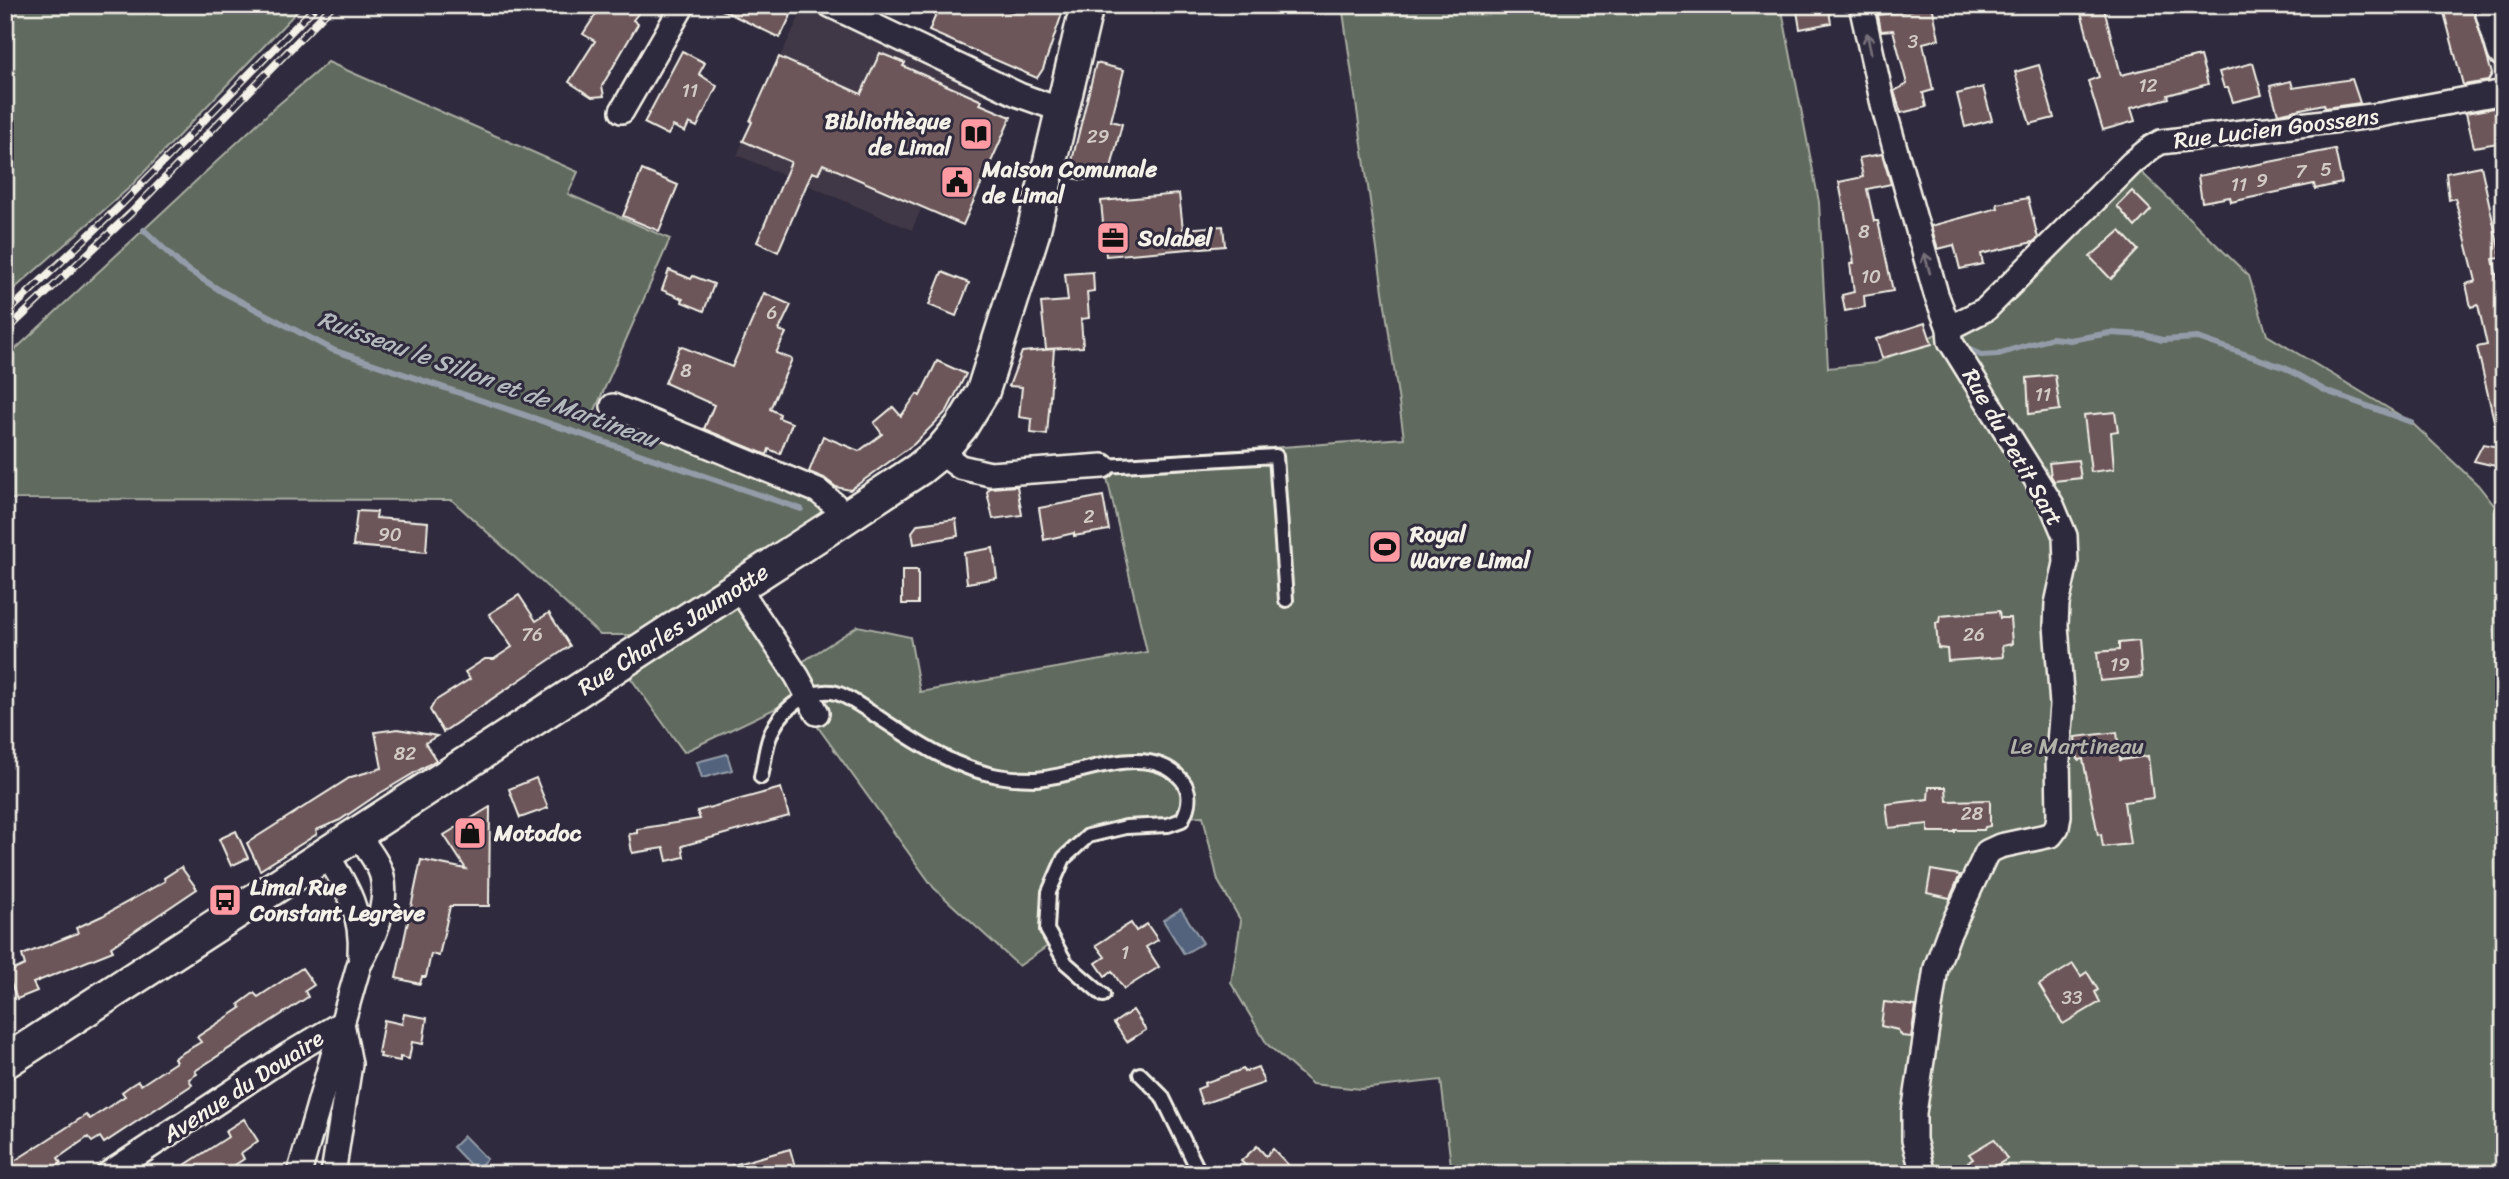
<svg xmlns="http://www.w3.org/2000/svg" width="2509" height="1179" viewBox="0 0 2509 1179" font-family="Sriracha,sans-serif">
	<rect width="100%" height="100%" fill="#2f2a3d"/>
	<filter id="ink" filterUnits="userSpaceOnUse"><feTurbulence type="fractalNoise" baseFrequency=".0143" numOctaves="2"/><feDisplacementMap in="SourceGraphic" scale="14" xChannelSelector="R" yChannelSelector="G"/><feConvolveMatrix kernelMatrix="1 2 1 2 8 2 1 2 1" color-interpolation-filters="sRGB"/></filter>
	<g filter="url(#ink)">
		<polygon fill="#413746" points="804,7 987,90 982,101 911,70 862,180 922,207 912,230 737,155 766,91 764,90"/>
		<g fill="#616a5e" stroke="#aaaea3" stroke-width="2">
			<polygon points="5,5 303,5 129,188 5,297"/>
			<path d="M1342 5H1781L1819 202 1828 368 1876 363 1949 328 2132 163 2249 276 2267 335 2411 422 2478 485 2504 518V1174H1452L1441 1080 1361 1089 1312 1084 1267 1044 1231 983 1241 921 1218 881 1203 816C1157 819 1071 811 1056 867 1051 886 1053 922 1052 943L1019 966 934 888 797 698 684 752 630 677 741 606 785 673 858 626 910 637 920 692 1147 652 1103 460 1404 438Z"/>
			<polygon points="328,62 578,172 568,194 670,239 592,417 625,432 643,428 816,499 822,515 714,582 683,610 644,635 600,635 452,500 5,499 5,359 272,110"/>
		</g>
		<g fill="#53647e" stroke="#939ca8" stroke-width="2">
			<polygon points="727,754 732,770 702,778 697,762"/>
			<polygon points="1181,909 1203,943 1184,954 1163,920"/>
			<polygon points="464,1136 487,1159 475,1170 453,1147"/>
		</g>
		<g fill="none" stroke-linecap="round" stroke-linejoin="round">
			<g stroke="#939ca8" stroke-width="6">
				<polyline points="144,230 182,266 221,291 333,350 801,509"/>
				<polyline points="1961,346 1981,355 1998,354 2052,338 2070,340 2110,333 2145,335 2162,340 2198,338 2285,368 2326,391 2411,422"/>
			</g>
		</g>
		<g fill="#6c565a" stroke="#f4f1e8" stroke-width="2">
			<polygon points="602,5 645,5 633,20 638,24 602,86 604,96 592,97 569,82 595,41 583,34"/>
			<polygon points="712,5 769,5 791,15 780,38"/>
			<polygon points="940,5 992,5 1012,12 1014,5 1065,5 1043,69 1037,78 929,31"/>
			<polygon points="1796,5 1828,5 1831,23 1800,29"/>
			<polygon points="1913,5 1932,5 1939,39 1923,43 1933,90 1923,93 1926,107 1901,113 1894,91 1907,84 1893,30 1881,31 1878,15 1913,10"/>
			<polygon points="2079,5 2103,5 2121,75 2200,56 2208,84 2168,95 2169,98 2131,108 2135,121 2103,130 2088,81 2099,77"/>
			<polygon points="2442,5 2472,5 2492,74 2488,81 2463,85"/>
			<polygon points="682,51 705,63 699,74 717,86 697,127 689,123 685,132 673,126 668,135 644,123"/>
			<polygon points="880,53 905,63 903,66 982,101 980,104 1011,117 963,225 823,164 818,174 812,172 778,252 757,242 791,162 743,141 752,122 750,121 779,57 861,94"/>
			<polygon points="1096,63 1124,70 1111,121 1122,124 1109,176 1082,180 1068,177"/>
			<polygon points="2253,63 2262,95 2233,102 2228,88 2224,88 2219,72"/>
			<polygon points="2039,65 2054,118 2030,124 2015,72"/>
			<polygon points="2352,79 2360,103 2325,108 2324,104 2278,114 2270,86 2291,81 2293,88"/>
			<polygon points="1983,87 1992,120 1965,127 1957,94"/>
			<polygon points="2504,106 2504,142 2474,147 2466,113"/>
			<polygon points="2335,149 2342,183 2315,189 2314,184 2231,202 2230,197 2202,202 2198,176"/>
			<polygon points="1882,154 1891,184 1867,189 1874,221 1878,221 1893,291 1864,296 1865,307 1845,311 1842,295 1854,292 1850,264 1854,263 1839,182 1863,177 1859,158"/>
			<polygon points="2481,166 2501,258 2493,259 2504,310 2504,322 2500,322 2504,341 2504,424 2495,425 2477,347 2487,345 2478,305 2471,307 2466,284 2476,281 2455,198 2449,200 2446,173"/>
			<polygon points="642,170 678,185 659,231 623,216"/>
			<polygon points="2132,191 2151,210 2135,227 2117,206"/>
			<polygon points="1179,194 1183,229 1223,226 1225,246 1106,256 1101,201"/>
			<polygon points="2028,198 2038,238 2033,242 1981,254 1983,264 1960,269 1954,245 1938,249 1931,226 1998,208 1997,204"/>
			<polygon points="2120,231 2138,250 2111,279 2090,257"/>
			<polygon points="669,270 691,279 693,276 714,284 704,311 682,302 683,299 662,290"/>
			<polygon points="942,272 969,283 956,316 929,305"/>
			<polygon points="1093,272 1094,291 1087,292 1089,318 1081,319 1083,347 1046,349 1041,303 1068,301 1065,274"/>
			<polygon points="764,293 791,305 779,330 786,333 776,353 792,359 770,409 780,414 779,418 792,423 780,454 769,449 767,455 704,429 714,405 665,383 680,346 732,367"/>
			<polygon points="1925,323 1932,344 1882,358 1876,339"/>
			<polygon points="1054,349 1047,435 1031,433 1032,419 1019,417 1022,387 1009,386 1022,352"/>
			<polygon points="937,361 966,374 947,411 914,444 850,490 836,487 824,478 809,472 823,436 859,451 882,434 874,423 893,407 901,416 917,394 920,396"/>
			<polygon points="2055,375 2060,410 2029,414 2027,378"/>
			<polygon points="2115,412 2118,431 2111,432 2114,469 2091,472 2084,415"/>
			<polygon points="2483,444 2504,448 2504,468 2474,461"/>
			<polygon points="2078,460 2081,478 2054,481 2051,476 2049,463"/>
			<polygon points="1017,486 1022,515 993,519 987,492 990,488"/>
			<polygon points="1103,496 1109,530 1074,536 1074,533 1044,540 1039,508"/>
			<polygon points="357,511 377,512 376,518 428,522 426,552 353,546"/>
			<polygon points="956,519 958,536 914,544 912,532 918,524"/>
			<polygon points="993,548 997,578 967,583 964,553"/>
			<rect x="902" y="570" width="16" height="34"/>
			<polygon points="519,595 536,621 549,613 570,646 443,732 430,710 435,701 470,679 465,672 485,659 494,659 512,647 489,614"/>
			<polygon points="1999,611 2000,618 2010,618 2012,644 2002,646 2003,657 1948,661 1947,649 1938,648 1936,623 1939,622 1940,616"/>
			<polygon points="2139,641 2142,677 2100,681 2097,652 2119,650 2119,643"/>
			<polygon points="398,729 437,736 425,743 436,760 377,795 340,820 316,830 317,834 260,870 247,843 351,777 382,768 375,732"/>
			<polygon points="2117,732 2120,760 2148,756 2153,798 2124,802 2130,844 2103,847 2101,834 2098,835 2083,759 2078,760 2075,737"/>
			<polygon points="536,778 548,808 520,818 509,789"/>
			<polygon points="1929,787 1946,787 1947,801 1990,800 1990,826 1985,827 1984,830 1955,830 1955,832 1928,832 1928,824 1889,828 1886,804 1928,799"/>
			<polygon points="781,788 789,816 682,846 684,857 667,861 664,848 632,853 629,834 637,833 637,829 700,819 697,811"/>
			<polygon points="490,807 489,906 450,906 439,956 431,954 426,977 422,977 420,984 396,978 421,860 466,869 444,835"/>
			<polygon points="236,831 248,858 231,866 219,839"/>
			<polygon points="181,867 197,889 111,947 113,951 33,983 37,991 17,999 7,973 25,965 22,955 78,933 76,928 102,916 165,881 164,878"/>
			<polygon points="1931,870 1960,875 1950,898 1927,893"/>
			<polygon points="1131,923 1136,931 1147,924 1158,940 1146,947 1159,967 1124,989 1112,971 1105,976 1096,963 1105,957 1096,945"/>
			<polygon points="2073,964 2081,976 2087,972 2098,990 2095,992 2100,1002 2063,1024 2039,985"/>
			<polygon points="302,968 314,985 305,991 308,997 195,1071 197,1074 189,1079 192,1085 104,1143 100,1137 92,1142 88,1137 58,1158 61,1163 45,1174 5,1174 5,1167 55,1135 86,1115 90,1119 125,1096 122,1092 130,1086 138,1081 141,1085 176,1062 174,1058 201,1042 197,1037 241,1008 239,1004 254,993 258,997"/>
			<polygon points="1884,1002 1916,1006 1911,1037 1902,1036 1898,1030 1881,1026"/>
			<polygon points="1133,1010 1146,1030 1127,1042 1114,1023"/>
			<polygon points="404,1014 427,1018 423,1044 412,1042 409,1059 400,1057 400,1061 380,1057 381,1054 378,1053 384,1020 402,1024"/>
			<polygon points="1258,1067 1264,1083 1202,1104 1197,1089 1205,1086 1204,1083 1243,1069 1244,1072"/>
			<polygon points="244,1119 258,1141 241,1153 244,1159 221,1174 171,1174 228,1137 225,1131"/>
			<polygon points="1994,1139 2007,1159 1983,1174 1950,1174 1973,1159 1969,1154"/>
			<polygon points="1257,1146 1266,1156 1273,1149 1297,1174 1248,1174 1251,1171 1241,1161"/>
			<polygon points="790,1149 797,1174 720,1174 719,1169"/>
		</g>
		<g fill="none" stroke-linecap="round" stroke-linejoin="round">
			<defs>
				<g id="lane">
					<polyline points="1103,466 1276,456 1286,600"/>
					<path d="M761 777C764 764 765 751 769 739 777 713 804 689 832 692 840 693 846 697 853 701 899 729 943 766 998 776 1009 778 1024 779 1035 779 1079 777 1147 739 1182 780 1192 792 1189 807 1182 820L1168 825 1126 827 1088 836 1064 858 1049 892 1047 930 1066 963 1103 995"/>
					<polyline points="1140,1074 1162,1096 1200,1174"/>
				</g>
				<g id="street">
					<polyline points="830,5 1019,95 1061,110"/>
					<polyline points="1861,5 1884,109 1936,294 1949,328 1950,341 2052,505 2065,536 2066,563 2057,604 2056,625 2062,705 2058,756 2059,816 2057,827 2051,835 2000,846 1987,852 1948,935 1936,968 1914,1113 1914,1140 1923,1174"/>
					<polyline points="622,111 683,5"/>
					<polyline points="1949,328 1986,309 2132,163 2152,147 2161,142 2380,115 2504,92"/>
					<polyline points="613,406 818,491 834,504 843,519"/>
					<polyline points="940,452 960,467 990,474 1103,466"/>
					<polyline points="738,587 797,676 817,713"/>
					<path d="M326 854C347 886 363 915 360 955"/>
					<polyline points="108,1174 288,1055 342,1023 350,1064 333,1174"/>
					<path d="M299 1174 359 965C373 940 389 904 382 876 378 861 365 846 357 834"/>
				</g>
				<g id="secondary">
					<polyline points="2490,5 2504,51"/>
					<path id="s1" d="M5 1062 843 519 919 469 940 452 961 427 983 391 1033 233 1087 5"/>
				</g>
			</defs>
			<use href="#lane" stroke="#f4f1e8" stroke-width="18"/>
			<use href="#street" stroke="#f4f1e8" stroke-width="28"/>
			<use href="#secondary" stroke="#f4f1e8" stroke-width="37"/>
			<use href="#lane" stroke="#2f2a3d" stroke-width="12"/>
			<use href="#street" stroke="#2f2a3d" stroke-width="23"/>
			<use href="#secondary" stroke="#2f2a3d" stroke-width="32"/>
			<defs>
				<g id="rail">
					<polyline points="5,315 122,204 317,5"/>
					<polyline points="5,332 131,213 333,5"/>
				</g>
			</defs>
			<use href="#rail" stroke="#f4f1e8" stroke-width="8"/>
			<use href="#rail" stroke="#2f2a3d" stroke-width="5" stroke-dasharray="16" stroke-linecap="butt"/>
		</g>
		<defs><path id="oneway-shaft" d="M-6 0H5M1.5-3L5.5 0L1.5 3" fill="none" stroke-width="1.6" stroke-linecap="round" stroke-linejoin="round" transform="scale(1.75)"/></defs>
		<g stroke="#747079">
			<use href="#oneway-shaft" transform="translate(1869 43) rotate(-102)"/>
			<use href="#oneway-shaft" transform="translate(1927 263) rotate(-106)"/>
		</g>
	</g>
	<defs>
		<symbol id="library-square" viewBox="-11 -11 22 22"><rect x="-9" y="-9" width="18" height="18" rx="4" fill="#ff9aa2" stroke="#2f2a3d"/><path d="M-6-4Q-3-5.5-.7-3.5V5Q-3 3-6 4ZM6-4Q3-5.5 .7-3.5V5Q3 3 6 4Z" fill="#111"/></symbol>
		<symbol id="civic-square" viewBox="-11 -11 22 22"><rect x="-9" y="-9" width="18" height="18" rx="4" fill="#ff9aa2" stroke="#2f2a3d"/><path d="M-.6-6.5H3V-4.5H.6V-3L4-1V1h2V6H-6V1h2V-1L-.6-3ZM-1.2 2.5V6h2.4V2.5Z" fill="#111"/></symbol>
		<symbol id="office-square" viewBox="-11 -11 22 22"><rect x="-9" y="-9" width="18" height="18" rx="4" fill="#ff9aa2" stroke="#2f2a3d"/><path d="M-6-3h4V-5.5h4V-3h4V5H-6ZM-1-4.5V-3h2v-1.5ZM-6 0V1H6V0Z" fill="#111"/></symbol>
		<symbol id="stadium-square" viewBox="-11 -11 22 22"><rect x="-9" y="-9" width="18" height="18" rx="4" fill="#ff9aa2" stroke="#2f2a3d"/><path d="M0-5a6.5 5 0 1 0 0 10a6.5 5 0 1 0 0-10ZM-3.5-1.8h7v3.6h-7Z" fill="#111"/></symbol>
		<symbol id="shop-square" viewBox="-11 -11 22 22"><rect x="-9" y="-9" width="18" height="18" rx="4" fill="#ff9aa2" stroke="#2f2a3d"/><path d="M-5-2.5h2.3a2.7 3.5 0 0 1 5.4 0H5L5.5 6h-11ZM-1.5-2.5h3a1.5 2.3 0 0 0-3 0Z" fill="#111"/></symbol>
		<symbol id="bus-square" viewBox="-11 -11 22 22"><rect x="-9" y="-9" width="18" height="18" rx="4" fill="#ff9aa2" stroke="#2f2a3d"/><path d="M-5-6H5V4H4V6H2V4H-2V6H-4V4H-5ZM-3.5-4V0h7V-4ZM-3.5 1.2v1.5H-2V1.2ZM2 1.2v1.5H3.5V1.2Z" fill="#111"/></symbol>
	</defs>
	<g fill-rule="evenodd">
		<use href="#library-square" x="957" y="115" width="38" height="38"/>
		<use href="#civic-square" x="938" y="163" width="38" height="38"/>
		<use href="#office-square" x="1094" y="219" width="38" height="38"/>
		<use href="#stadium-square" x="1366" y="528" width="38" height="38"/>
		<use href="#shop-square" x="451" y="814" width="38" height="38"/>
		<use href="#bus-square" x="206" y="881" width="38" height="38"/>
	</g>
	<g text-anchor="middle" stroke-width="6" stroke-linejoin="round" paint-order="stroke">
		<g font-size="19" fill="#d2cac4">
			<text x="1913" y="48">3</text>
			<text x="2148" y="92">12</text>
			<text x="690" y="97">11</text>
			<text x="1098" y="143">29</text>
			<text x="2326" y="176">5</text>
			<text x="2301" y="178">7</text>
			<text x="2262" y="187">9</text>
			<text x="2239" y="191">11</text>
			<text x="1864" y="238">8</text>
			<text x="1871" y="283">10</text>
			<text x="772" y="319">6</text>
			<text x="686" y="377">8</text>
			<text x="2043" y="401">11</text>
			<text x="1089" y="523">2</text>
			<text x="390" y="541">90</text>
			<text x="532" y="641">76</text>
			<text x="1974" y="641">26</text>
			<text x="2120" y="671">19</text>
			<text x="405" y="760">82</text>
			<text x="1972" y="820">28</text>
			<text x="1125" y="959">1</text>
			<text x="2072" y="1004">33</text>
		</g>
		<g font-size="23" font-weight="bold" fill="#f4f1e8" stroke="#2f2a3d" text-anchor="start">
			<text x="951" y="129" text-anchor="end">Bibliothèque<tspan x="951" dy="26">de Limal</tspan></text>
			<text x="982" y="177">Maison Comunale<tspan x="982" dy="26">de Limal</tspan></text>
			<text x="1138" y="246">Solabel</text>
			<text x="1410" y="542">Royal<tspan x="1410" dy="26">Wavre Limal</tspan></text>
			<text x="494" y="841">Motodoc</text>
			<text x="250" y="895">Limal Rue<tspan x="250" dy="26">Constant Legrève</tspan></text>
		</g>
		<g font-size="23" fill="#f4f1e8" stroke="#2f2a3d">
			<text transform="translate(2276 128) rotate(-7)" y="8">Rue Lucien Goossens</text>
			<text transform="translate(2013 447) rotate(60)" y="8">Rue du Petit Sart</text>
			<text dy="8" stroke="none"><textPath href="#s1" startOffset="796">Rue Charles Jaumotte</textPath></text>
			<text transform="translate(243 1086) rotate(-33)" y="8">Avenue du Douaire</text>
		</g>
		<g font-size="23" fill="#b2b4aa" stroke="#2f2a3d">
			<text x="2077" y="754">Le Martineau</text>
		</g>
		<g font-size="24" font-style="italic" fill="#b4b9be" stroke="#2f2a3d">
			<text transform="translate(488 379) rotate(20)" y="8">Ruisseau le Sillon et de Martineau</text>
		</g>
	</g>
	<rect width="2509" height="1179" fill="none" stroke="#2f2a3d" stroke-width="28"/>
	<rect x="14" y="14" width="2481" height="1151" fill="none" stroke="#f4f1e8" stroke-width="2.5" filter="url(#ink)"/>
</svg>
